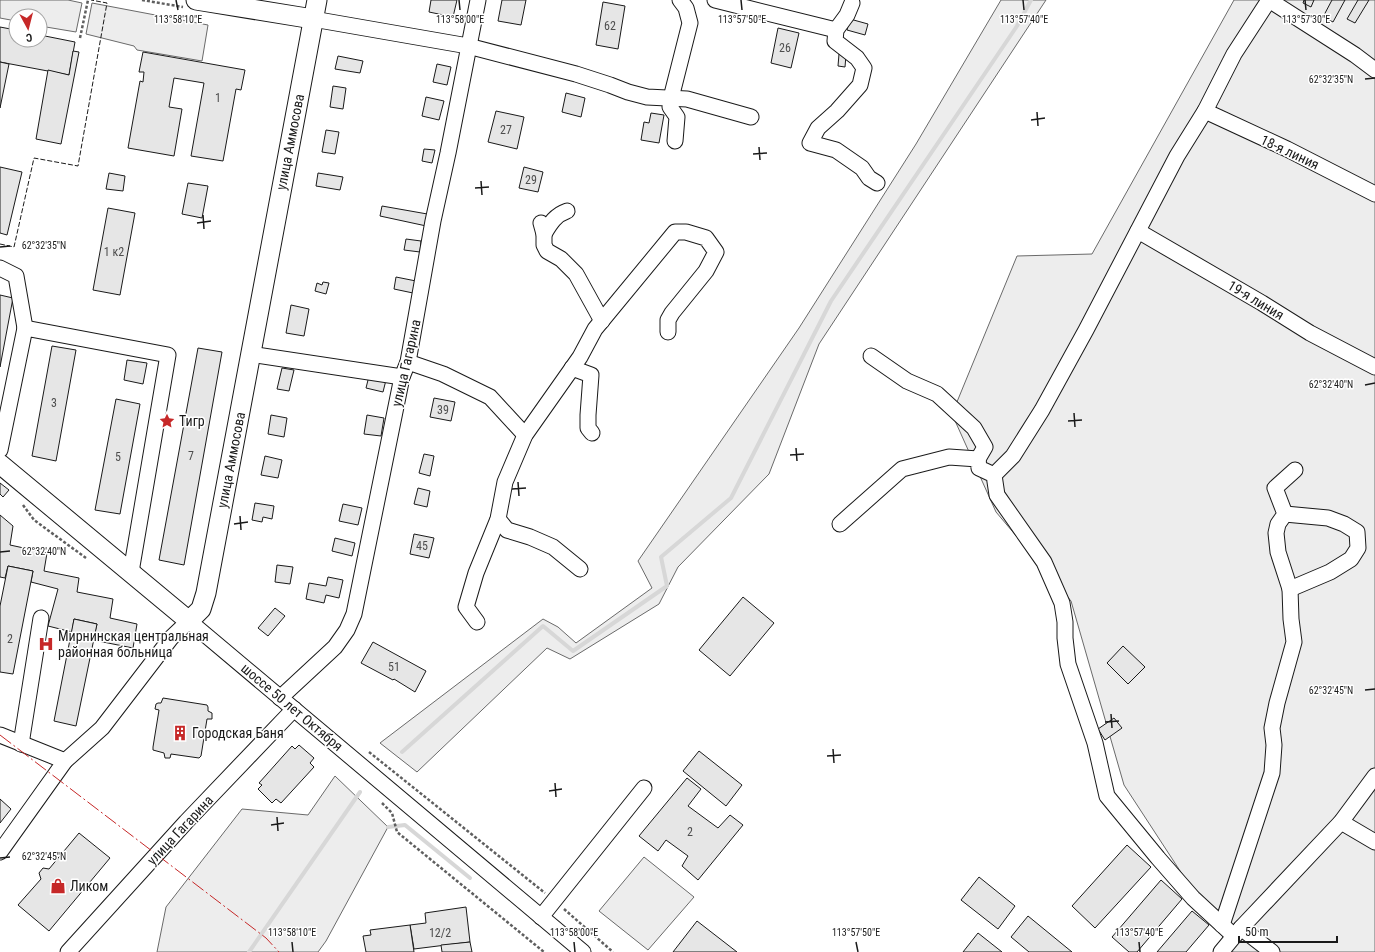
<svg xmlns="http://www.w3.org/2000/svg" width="1375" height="952" viewBox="0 0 1375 952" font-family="'Roboto Condensed',sans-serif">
	<rect width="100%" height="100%" fill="#fff"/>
	<g fill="#ededed" stroke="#6a6a6a">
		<polygon points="0,0 68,0 82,3 76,32 40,26 40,16 16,16 16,21 0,18"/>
		<polygon points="1001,0 1046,0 819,344 769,474 678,567 659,604 570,659 547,648 417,772 380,743 543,619 558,627 576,643 652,588 638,561 799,328 916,144"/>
		<polygon points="1234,0 1375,0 1375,952 1233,952 1124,785 1071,601 996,512 952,414 1017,256 1092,254"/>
		<polygon points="92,3 208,25 202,61 137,50 134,46 86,34"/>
		<polygon points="335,776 388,827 326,941 318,952 157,952 166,907 242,809 308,815"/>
		<polygon points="644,857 694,897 648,950 599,911"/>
	</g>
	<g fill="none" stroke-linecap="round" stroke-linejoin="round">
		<g stroke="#d7d7d7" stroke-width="4">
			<polyline points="402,752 543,626 573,651 667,586 661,557 731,498 831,301 1017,26 1031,0"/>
			<polyline points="388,827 405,825 470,878"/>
			<polyline points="249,952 360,792"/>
		</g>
	</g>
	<g fill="#e6e6e6" stroke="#1a1a1a">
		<polygon points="431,0 457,0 453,17 429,12"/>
		<polygon points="502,0 526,0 521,25 498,21"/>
		<polygon points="1304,0 1314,0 1311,7 1303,3"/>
		<polygon points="1332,0 1345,0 1333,22 1323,17"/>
		<polygon points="1358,0 1369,0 1355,23 1347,19"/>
		<polygon points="603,2 625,6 618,49 596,45"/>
		<polygon points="850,19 868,24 865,35 847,30"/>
		<polygon points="0,27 16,30 16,40 40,40 40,35 75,42 69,75 0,62"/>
		<polygon points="778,28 799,33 791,68 771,63"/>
		<polygon points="73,51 79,52 61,144 36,139 48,70 69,75"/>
		<polygon points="143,52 245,70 241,90 236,89 223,161 191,156 204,83 174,78 169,107 182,109 174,156 128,148 140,81 143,82 144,72 139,72"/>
		<polygon points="839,54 846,55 845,67 838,66"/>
		<polygon points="338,56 363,61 360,73 335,69"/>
		<polygon points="0,62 9,64 0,108"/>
		<polygon points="437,64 451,67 447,85 433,82"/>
		<polygon points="333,86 346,88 343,109 330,107"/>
		<polygon points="566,93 585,98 581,117 562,112"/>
		<polygon points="426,97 444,101 439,120 422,116"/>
		<polygon points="496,111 524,117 517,149 488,142"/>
		<polygon points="651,113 664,115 659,143 641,140 644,122 649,123"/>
		<polygon points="326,130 339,132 335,154 322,152"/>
		<polygon points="424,149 435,150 432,163 422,161"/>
		<polygon points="0,167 22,172 7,235 0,233"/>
		<polygon points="524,167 543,172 538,192 519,188"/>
		<polygon points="109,173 125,176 123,191 106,189"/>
		<polygon points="318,173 343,177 340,190 316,186"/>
		<polygon points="188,183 208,186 202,218 182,214"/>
		<polygon points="382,206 433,215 431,227 380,216"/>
		<polygon points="108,208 135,213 120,295 93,290"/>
		<polygon points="406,239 421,241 420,252 404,250"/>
		<polygon points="396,277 416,281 413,293 394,289"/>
		<polygon points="323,282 329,283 326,294 315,291 317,283 322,285"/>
		<polygon points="0,295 13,298 0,367"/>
		<polygon points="291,305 309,309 304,336 286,333"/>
		<polygon points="52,346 76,350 56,461 32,456"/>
		<polygon points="198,348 222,352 184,565 159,560"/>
		<polygon points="127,360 147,363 143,384 124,380"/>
		<polygon points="282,368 294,370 289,391 277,389"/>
		<polygon points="369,376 386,380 383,392 366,388"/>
		<polygon points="434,398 455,402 451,421 430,417"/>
		<polygon points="116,399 140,404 120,514 95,510"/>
		<polygon points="271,415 287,418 284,437 268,434"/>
		<polygon points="367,415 384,418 381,436 364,434"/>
		<polygon points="424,454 434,456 430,476 419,473"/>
		<polygon points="265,456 282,460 278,478 261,475"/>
		<polygon points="0,483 9,490 3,497 0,494"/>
		<polygon points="418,488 430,491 427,507 414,504"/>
		<polygon points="255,503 274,506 272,519 263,517 262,522 252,520"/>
		<polygon points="343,504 362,508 358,525 339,521"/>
		<polygon points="0,515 13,526 10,545 47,553 44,571 79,578 77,592 113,599 110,618 137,624 133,648 93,640 97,624 74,619 72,632 48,626 58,589 31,582 33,571 8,566 5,578 0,577"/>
		<polygon points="414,534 434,538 429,558 410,554"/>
		<polygon points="335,538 355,543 352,556 332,551"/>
		<polygon points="277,565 293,567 290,584 275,582"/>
		<polygon points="8,566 33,571 13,674 0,672 0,606"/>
		<polygon points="328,577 343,580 339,598 326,595 324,603 306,599 309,583 326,586"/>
		<polygon points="743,597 774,623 730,676 699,650"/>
		<polygon points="275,608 285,616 268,636 258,628"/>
		<polygon points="74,619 97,624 76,726 54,721"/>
		<polygon points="373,642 426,671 415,692 394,679 393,680 361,663"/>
		<polygon points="1123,646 1145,667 1128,684 1107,663"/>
		<polygon points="163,698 207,705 208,707 208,711 212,713 212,719 207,719 201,756 199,758 171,754 170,758 165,758 164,753 153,750 153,747 159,710 155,709 156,704 158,703 161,703"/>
		<polygon points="1114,718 1122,728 1105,740 1098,729"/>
		<polygon points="299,745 314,758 310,763 314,767 281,803 276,799 272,803 258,789 262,785 259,783 292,746 295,749"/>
		<polygon points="699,751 742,785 726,806 683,771"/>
		<polygon points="687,778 701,789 688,806 718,828 730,815 743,825 698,880 682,866 688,856 666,840 658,851 639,836"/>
		<polygon points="0,799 11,809 0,823"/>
		<polygon points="79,833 110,858 49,931 18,905 41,879 39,873 43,868 49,869"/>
		<polygon points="1127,845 1151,867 1095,928 1072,906"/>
		<polygon points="979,877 1015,906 998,929 961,900"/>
		<polygon points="1161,880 1182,899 1137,952 1129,952 1112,937"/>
		<polygon points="466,907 470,942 414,949 410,925 426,923 425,913"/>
		<polygon points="1192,911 1209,925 1186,952 1157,952"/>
		<polygon points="1028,916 1072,952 1029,952 1011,937"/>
		<polygon points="697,921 737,952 673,952"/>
		<polygon points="410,925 414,952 366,952 363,936 371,935 370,930"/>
		<polygon points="978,933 1002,952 963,952"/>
		<polygon points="470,942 472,952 442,952 441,945"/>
	</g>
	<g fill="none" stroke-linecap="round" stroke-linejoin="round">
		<defs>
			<g id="minor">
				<polyline points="715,0 836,30"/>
				<polyline points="1269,0 1355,55 1375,70"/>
				<polyline points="852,3 847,15 836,30 835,41 857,58 864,68 860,85 837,111 818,128 810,143 836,150 862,168 869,178 877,183"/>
				<polyline points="313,19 468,46 576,74 610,85 628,92 647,97 687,99 751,117"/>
				<polyline points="1205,111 1287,149 1375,194"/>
				<polyline points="675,141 677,117 670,107 671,98 690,23 686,8 680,0"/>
				<polyline points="541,223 544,234 544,245 547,251 561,259 576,274 602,321"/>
				<polyline points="1138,231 1262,303 1310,333 1375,367"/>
				<path d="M544 234C550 224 555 215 567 211"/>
				<polyline points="0,268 16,276 25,328"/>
				<polyline points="250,354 402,377"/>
				<polyline points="871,356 907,381 937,394 974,428 985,447 978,459"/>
				<polyline points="408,362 443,374 490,397 525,435"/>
				<polyline points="572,368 591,375 588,415 588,428 592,433"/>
				<polyline points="0,450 25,328 168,355 131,572"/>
				<polyline points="994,475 1013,456 1042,410 1086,330 1177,156 1205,111 1234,54 1269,0"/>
				<polyline points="1285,514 1328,518 1344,524 1357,532 1358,548 1351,559 1330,572 1290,589"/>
				<polyline points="498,519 507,530 530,537 553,547 580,569"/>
				<polyline points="840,524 902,469 949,457 978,459 979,468 994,475 997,495 1044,562 1062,603 1065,622 1065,638 1068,664 1095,743 1107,796 1158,858 1193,898 1234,936"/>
				<polyline points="477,622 466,607 476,573 498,519 505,482 525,435 580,357 595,329 675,232 686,232 706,238 716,252 706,271 672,313 668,320 668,332"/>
				<polyline points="280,698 335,647 347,630 354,614 402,377 408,362 433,221 448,153 478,0"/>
				<polyline points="0,735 65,761"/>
				<polyline points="21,744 41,618"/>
				<polyline points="1341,822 1375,842"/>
				<polyline points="0,852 65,761 102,728 171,638 189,621 583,952"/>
				<polyline points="541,917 644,788"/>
				<polyline points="1222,925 1272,773 1274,745 1272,728 1277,703 1294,642 1291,619 1290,589 1278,552 1276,533 1278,524 1285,514 1275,488 1295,470"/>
				<polyline points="1241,928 1272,952"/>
				<polyline points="68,952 186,822 294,709"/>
				<polyline points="1221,952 1241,928 1341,822 1375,776"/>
			</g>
			<g id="major">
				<polyline points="196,0 313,19"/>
				<polyline points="0,464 189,621 201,609 206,593 317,0"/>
			</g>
		</defs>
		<use href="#minor" stroke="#1a1a1a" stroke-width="17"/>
		<use href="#major" stroke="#1a1a1a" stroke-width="21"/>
		<g stroke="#5f5f5f" stroke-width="2.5" stroke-dasharray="3 2" stroke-linecap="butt">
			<polyline points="142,0 183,7"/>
			<polyline points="80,38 88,0"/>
			<polyline points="23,505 34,520 86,558"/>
			<polyline points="369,752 545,893"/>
			<polyline points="382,803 392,813 397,832 544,952"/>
			<polyline points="564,909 613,952"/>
		</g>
		<use href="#minor" stroke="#fff" stroke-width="15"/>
		<use href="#major" stroke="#fff" stroke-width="19"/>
		<polyline stroke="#1a1a1a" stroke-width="1" stroke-dasharray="5 2" stroke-linecap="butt" points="0,244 14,247 34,158 78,166 107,3 91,0"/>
		<polyline stroke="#c62828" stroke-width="1" stroke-dasharray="14 3 2 3" stroke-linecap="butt" points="0,735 266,938 279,952"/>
	</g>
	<path fill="none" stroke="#1a1a1a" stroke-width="1.5" d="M176 0 178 10M459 0 460 10M741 0 742 10M1023 0 1024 10M1305 0 1306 10M1365 79 1375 78M1037 112 1038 126M1031 120 1045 118M759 147 760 160M753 154 767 153M481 181 482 195M475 188 489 187M203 215 204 229M197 223 211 221M0 247 10 246M1365 385 1375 383M1074 413 1075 427M1068 421 1082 420M796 448 797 461M790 455 804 454M518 482 519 496M512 489 526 488M240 516 241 530M234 524 248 522M0 552 10 551M1365 690 1375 689M1111 714 1112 728M1105 722 1119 721M833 749 834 763M827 756 841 755M555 783 556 797M549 791 562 789M277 817 278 831M271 825 284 823M0 858 10 857M292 942 293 952M574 942 575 952M856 942 858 952M1139 942 1140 952"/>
	<defs>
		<symbol id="sight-bare" viewBox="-9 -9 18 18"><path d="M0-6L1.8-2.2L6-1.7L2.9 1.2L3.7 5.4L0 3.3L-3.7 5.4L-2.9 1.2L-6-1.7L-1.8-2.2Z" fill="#c62828" stroke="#fff" stroke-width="2.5" paint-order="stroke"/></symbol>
		<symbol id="hospital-bare" viewBox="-9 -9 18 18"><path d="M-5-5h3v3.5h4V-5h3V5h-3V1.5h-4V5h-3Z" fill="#c62828" stroke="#fff" stroke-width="2.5" paint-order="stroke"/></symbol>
		<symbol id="building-bare" viewBox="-9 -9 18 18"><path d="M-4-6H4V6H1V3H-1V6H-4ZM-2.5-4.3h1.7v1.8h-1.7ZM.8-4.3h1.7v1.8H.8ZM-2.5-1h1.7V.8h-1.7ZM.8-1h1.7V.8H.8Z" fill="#c62828" stroke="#fff" stroke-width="2.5" paint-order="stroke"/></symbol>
		<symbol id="shop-bare" viewBox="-9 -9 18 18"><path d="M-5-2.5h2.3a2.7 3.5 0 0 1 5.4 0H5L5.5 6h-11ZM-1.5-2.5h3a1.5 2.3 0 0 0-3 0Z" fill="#c62828" stroke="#fff" stroke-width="2.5" paint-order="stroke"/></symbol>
	</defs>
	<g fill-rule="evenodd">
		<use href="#sight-bare" x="156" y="410" width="22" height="22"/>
		<use href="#hospital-bare" x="35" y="633" width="22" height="22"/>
		<use href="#building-bare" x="169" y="722" width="22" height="22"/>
		<use href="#shop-bare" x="47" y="875" width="22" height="22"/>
	</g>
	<g text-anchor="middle" stroke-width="3" stroke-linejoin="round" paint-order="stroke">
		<g font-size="12" fill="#4d4d4d">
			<text x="610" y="30">62</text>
			<text x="785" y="52">26</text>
			<text x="218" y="102">1</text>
			<text x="506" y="134">27</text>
			<text x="531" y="184">29</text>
			<text x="114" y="256">1 к2</text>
			<text x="54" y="407">3</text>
			<text x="443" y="414">39</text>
			<text x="191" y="460">7</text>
			<text x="118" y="461">5</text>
			<text x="422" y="550">45</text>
			<text x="10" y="643">2</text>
			<text x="394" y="671">51</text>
			<text x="690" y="836">2</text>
			<text x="440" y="937">12/2</text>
		</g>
		<g font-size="14" fill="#1a1a1a" stroke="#fff">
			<text transform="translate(290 142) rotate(-79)" y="5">улица Аммосова</text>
			<text transform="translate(1290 152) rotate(25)" y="5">18-я линия</text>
			<text transform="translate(1256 300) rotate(31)" y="5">19-я линия</text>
			<text transform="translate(406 363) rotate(-77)" y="5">улица Гагарина</text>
			<text transform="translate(231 460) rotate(-79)" y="5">улица Аммосова</text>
			<text transform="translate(292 707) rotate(40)" y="5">шоссе 50 лет Октября</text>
			<text transform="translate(180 830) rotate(-47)" y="5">улица Гагарина</text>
		</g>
		<g font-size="14" fill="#1a1a1a" stroke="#fff" text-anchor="start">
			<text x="179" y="426">Тигр</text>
			<text x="58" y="641">Мирнинская центральная<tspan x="58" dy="16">районная больница</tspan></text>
			<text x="192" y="738">Городская Баня</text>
			<text x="70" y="891">Ликом</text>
		</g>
	</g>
	<g font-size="10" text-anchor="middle" fill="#1a1a1a" stroke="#fff" stroke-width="3" stroke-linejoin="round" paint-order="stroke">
		<text x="178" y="23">113°58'10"E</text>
		<text x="460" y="23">113°58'00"E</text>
		<text x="742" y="23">113°57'50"E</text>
		<text x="1024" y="23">113°57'40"E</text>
		<text x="1306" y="23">113°57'30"E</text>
		<text x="1331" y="83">62°32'35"N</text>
		<text x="44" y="249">62°32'35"N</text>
		<text x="1331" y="388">62°32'40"N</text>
		<text x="44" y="555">62°32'40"N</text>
		<text x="1331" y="694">62°32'45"N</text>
		<text x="44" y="860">62°32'45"N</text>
		<text x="292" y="936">113°58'10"E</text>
		<text x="574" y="936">113°58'00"E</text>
		<text x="856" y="936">113°57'50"E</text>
		<text x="1139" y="936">113°57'40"E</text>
	</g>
	<g transform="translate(28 28) rotate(173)"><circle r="19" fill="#ffffff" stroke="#a3a3a3"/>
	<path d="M0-3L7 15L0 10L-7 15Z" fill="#c62828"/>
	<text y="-6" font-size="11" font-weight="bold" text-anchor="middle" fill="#1a1a1a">С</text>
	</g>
	<path d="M1239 936v6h98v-6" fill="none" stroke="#1a1a1a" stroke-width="2"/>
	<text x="1245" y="936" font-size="12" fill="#1a1a1a" stroke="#ffffff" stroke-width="3" paint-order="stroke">50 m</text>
</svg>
